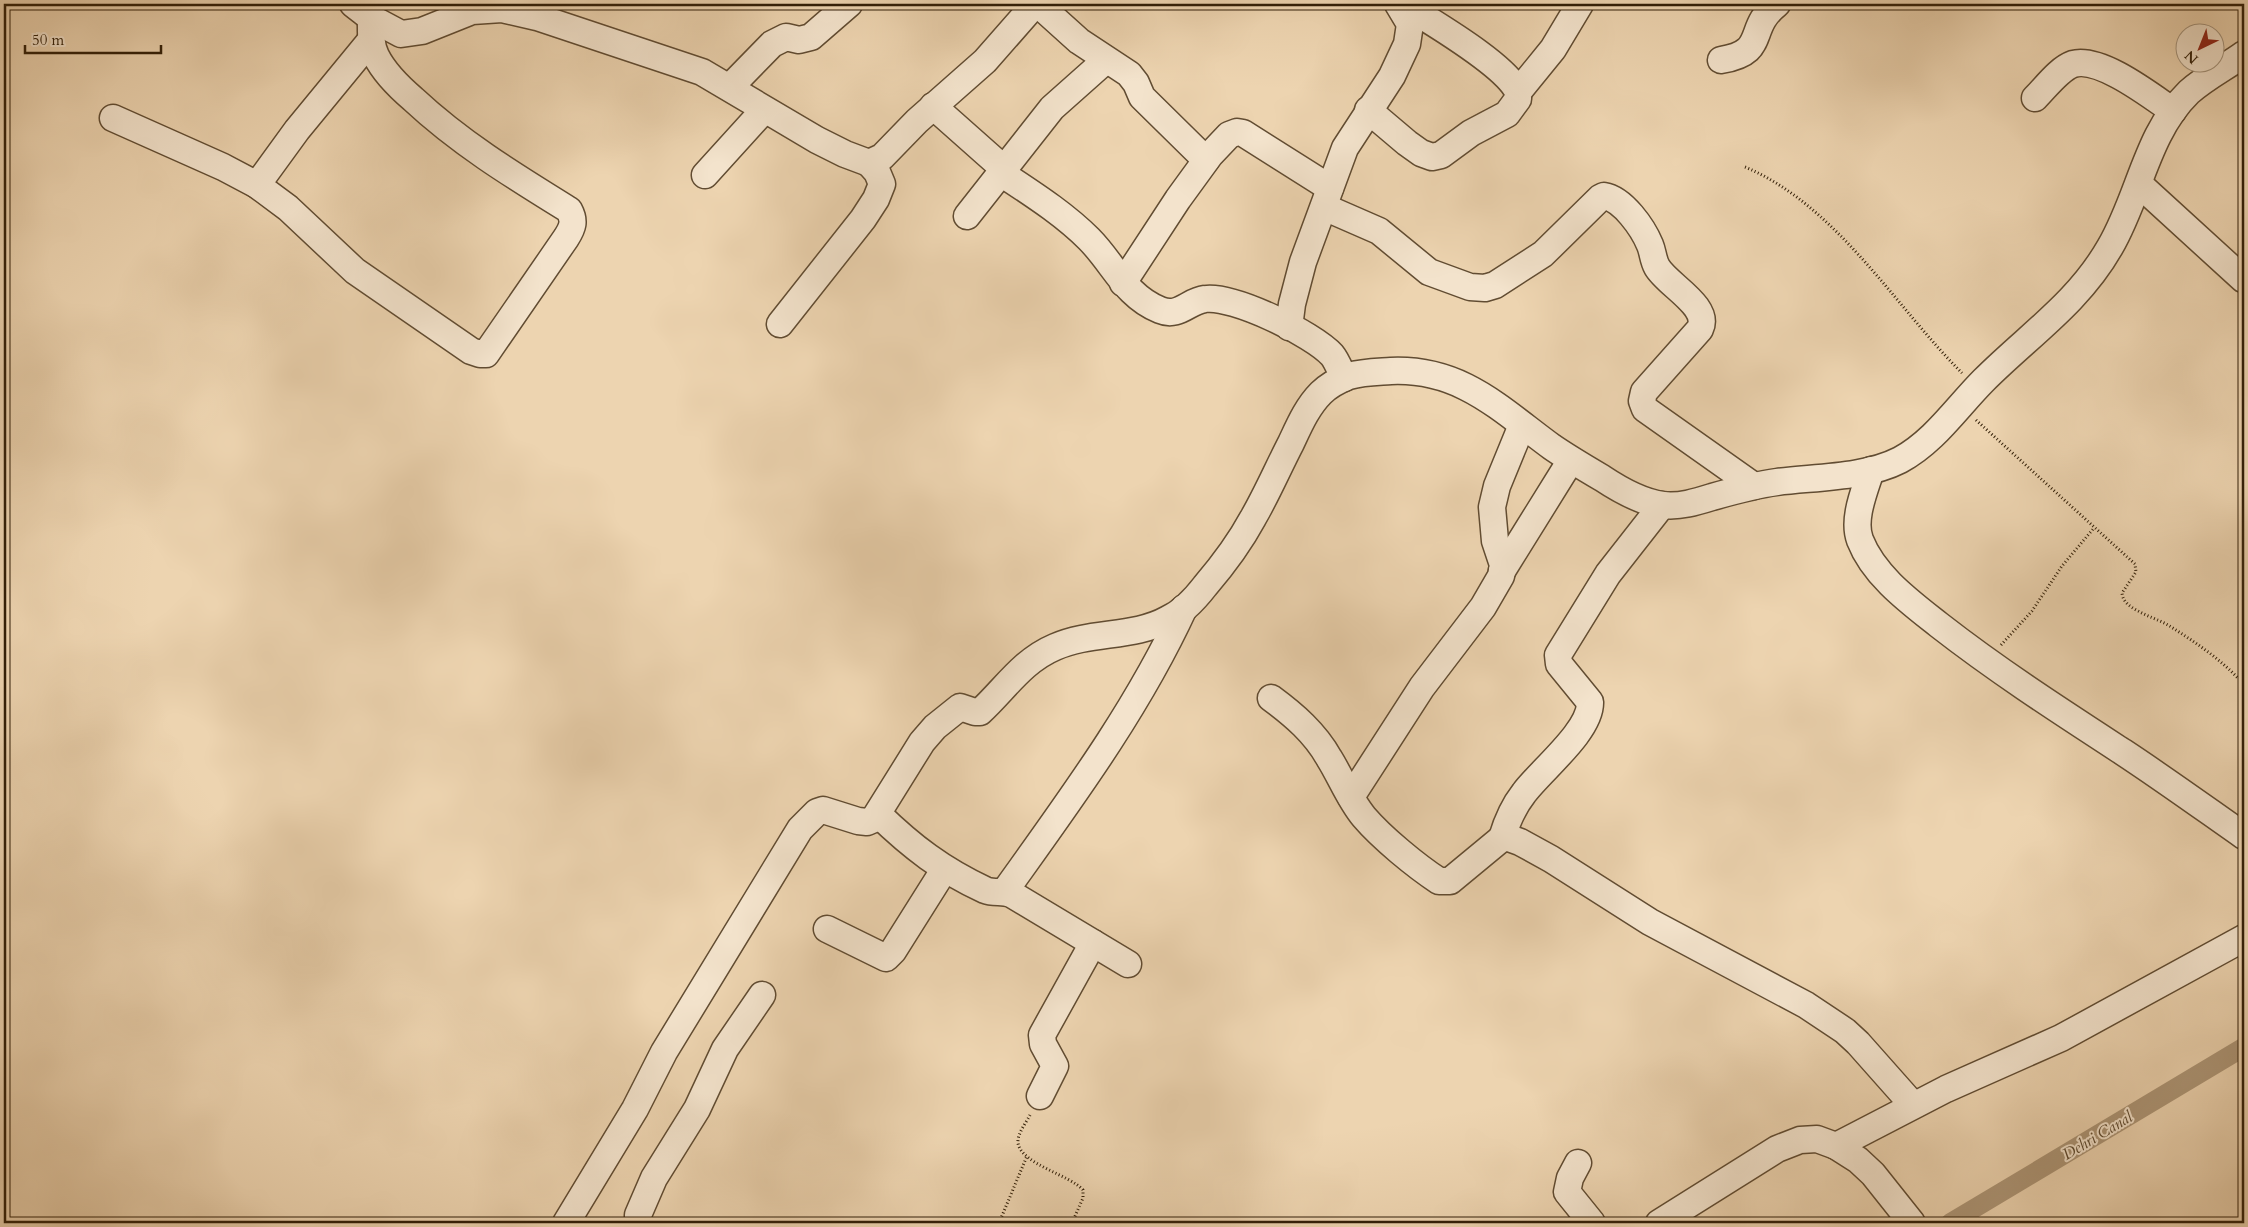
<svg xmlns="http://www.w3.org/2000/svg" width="2248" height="1227" viewBox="0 0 2248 1227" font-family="Cardo,serif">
	<rect width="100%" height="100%" fill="#edd4b0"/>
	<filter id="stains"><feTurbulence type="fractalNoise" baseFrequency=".004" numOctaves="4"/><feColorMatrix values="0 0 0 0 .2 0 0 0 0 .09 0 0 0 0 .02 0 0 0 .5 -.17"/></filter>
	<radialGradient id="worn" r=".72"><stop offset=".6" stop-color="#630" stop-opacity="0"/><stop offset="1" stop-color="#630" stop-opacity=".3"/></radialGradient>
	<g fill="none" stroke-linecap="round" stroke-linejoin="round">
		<polyline stroke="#ad9677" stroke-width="19" points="1950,1223 2244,1047"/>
		<defs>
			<g id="minor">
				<polyline points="353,4 371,18 401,34 422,31 472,11 502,9 537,17 702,72 817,140 845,154 869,163 882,157 917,121 985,61 1035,4"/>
				<polyline points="1038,4 1079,41 1129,74 1136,83 1142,97 1206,160"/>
				<path d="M1721 60C1769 52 1745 29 1777 4"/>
				<polyline points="730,87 772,44 786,37 799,40 811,37 849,4"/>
				<polyline points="1518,92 1553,49 1580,4"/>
				<path d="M2035 98C2046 87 2059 69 2073 64 2100 56 2151 96 2173 111"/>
				<polyline points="933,106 1004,169"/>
				<path d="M1368 110 1407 143 1421 153 1432 157 1441 155 1471 133 1507 114 1518 99V92C1507 68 1448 32 1424 17"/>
				<path d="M113 118 223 167 257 185 288 208 355 271 471 351 480 354H486L566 238C573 227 575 221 569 210 514 176 460 143 413 99 399 87 384 72 376 56 370 44 371 31 371 18"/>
				<path d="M1001 173C1031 193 1063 213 1089 239 1114 264 1125 296 1160 310 1179 318 1188 301 1205 299 1233 295 1313 334 1332 355 1337 361 1340 370 1344 378"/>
				<polyline points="705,175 764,110"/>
				<polyline points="2139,184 2243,279"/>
				<polyline points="257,185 297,130 371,40"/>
				<path d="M1324 207 1379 231 1429 272 1470 287 1485 288 1495 285 1543 254 1600 198 1604 196C1623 199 1643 228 1650 245 1653 252 1653 260 1657 267 1667 285 1711 306 1700 329L1644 392 1642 401 1645 409 1754 486"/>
				<polyline points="967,216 1052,108 1106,60"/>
				<polyline points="1123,283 1178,199 1210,155 1229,135 1237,132 1243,133 1330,188"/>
				<polyline points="780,324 863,219 876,199 882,184 877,172 869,163"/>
				<polyline points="1289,327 1292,304 1303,262 1345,148 1392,76 1407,44 1410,24 1398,4"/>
				<path d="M1871 470C1865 490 1852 519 1860 540 1874 576 1910 602 1939 625 1998 671 2060 711 2123 752 2164 779 2204 808 2244 836"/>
				<polyline points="1502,571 1571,460"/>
				<path d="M1271 698C1294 715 1315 733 1329 758 1341 777 1349 799 1364 817 1382 838 1416 866 1439 881H1450L1502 838H1509L1520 842 1551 859 1650 922 1806 1005 1845 1031 1858 1043 1913 1105"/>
				<polyline points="1351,797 1422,687 1483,607 1501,576 1503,565 1495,541 1492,507 1497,486 1522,425"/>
				<path d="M878 814C912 847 942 870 985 890 995 894 1003 890 1013 895L1128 964"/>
				<path d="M1502 838C1507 821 1513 807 1524 793 1541 770 1591 731 1590 702L1559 664 1558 655 1608 574 1662 505"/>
				<path d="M1005 891C1070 800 1137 710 1184 608"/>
				<polyline points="827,929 886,958 893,951 944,870"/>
				<polyline points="1040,1096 1055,1066 1043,1044 1042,1035 1093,943"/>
				<polyline points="1836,1146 1946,1089 2061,1038 2244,938"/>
				<polyline points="1578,1163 1570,1178 1567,1192 1592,1223"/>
				<path d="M566 1223 635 1109 664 1052 800 829 817 812 823 810 858 821 867 822 874 819 922 742 935 727 960 707 975 712H980C1005 689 1022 661 1055 647 1091 631 1134 638 1168 619 1183 612 1195 599 1205 586 1223 565 1240 542 1253 518 1267 494 1278 468 1291 443 1299 426 1307 407 1321 393 1329 385 1339 380 1349 376 1363 372 1377 372 1391 371 1461 368 1500 409 1552 447 1568 458 1585 468 1602 478 1620 490 1641 502 1663 505 1680 507 1696 502 1712 497 1733 491 1755 485 1777 482 1815 477 1865 478 1900 460 1934 442 1957 407 1984 380 2029 335 2078 303 2110 247 2140 196 2146 134 2189 92 2206 77 2226 67 2244 54"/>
				<polyline points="638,1223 638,1215 654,1178 697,1109 725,1049 762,995"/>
				<polyline points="1659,1223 1777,1149 1800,1140 1817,1139 1836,1146 1858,1160 1873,1174 1912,1223"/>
			</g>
		</defs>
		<use href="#minor" stroke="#614c32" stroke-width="29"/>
		<g stroke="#321f08" stroke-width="3" stroke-dasharray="1 2.5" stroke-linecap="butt">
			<path d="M1745 167C1836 205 1894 305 1962 373"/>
			<path d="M1976 420 2135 564 2136 572 2122 593C2123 603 2132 608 2140 612 2149 617 2159 620 2168 625 2195 642 2224 661 2244 685"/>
			<polyline points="2001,645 2032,611 2062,566 2094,528"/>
			<path d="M1030 1115C1026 1123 1017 1134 1018 1143 1021 1164 1070 1175 1083 1190V1198L1072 1223"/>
			<polyline points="999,1223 1027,1156"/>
		</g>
		<use href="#minor" stroke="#f3e3cc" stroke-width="26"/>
	</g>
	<g text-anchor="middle" stroke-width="4" stroke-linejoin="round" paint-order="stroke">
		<g font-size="16" font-style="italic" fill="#5d492f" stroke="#f3e3cc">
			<text transform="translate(2097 1135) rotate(-31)" y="6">Dehri Canal</text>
		</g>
	</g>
	<rect width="2248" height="1227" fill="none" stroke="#edd4b0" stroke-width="20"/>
	<rect x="5" y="5" width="2238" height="1217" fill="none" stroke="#321f08" stroke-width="2.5"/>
	<rect x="10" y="10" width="2228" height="1207" fill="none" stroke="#321f08"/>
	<g transform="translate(2200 48) rotate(223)"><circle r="24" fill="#f3e3cc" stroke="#a6957e"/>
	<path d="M0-4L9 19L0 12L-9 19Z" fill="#8f2418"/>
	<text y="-8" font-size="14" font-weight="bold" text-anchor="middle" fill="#321f08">N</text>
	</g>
	<path d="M25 45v8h136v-8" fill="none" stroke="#321f08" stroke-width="2.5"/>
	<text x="32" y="45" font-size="15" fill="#321f08" stroke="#f3e3cc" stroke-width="4" paint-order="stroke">50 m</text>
	<rect width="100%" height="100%" filter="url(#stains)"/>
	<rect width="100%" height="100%" fill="url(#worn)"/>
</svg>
